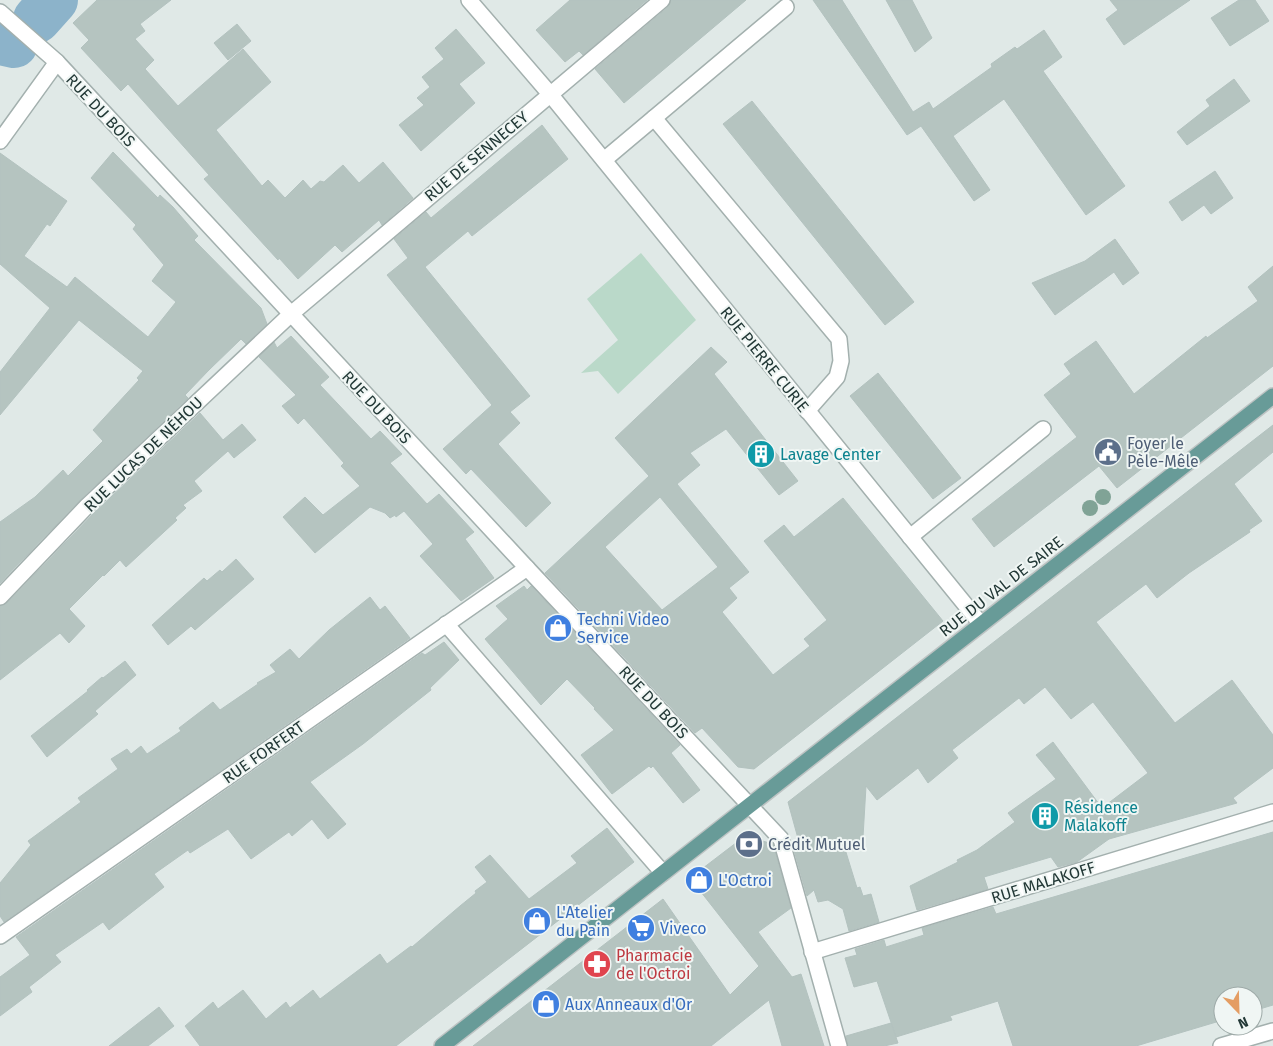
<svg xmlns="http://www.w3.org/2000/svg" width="1273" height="1046" viewBox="0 0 1273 1046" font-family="'Fira Sans',sans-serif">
	<rect width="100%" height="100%" fill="#e0e9e7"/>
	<polygon fill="#bad9c9" points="641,253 696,320 618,394 598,371 581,373 618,340 587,299"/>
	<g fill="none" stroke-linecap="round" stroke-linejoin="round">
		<g stroke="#8cb3ca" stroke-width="48">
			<polyline points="37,19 54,0"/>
			<polyline points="0,41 14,44"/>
		</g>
	</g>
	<g fill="#b5c4c0" stroke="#b3c2bf" fill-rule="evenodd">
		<polygon points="97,0 171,0 140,24 145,31 135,39 154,60 145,69 178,106 243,49 271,82 216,130 262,186 268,180 285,198 303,180 311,189 320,181 324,182 343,165 359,183 383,162 413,198 382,225 379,220 342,252 335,245 298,279 279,258 278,260 204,179 209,175 128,84 121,91 81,48 89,40 73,23"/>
		<polygon points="570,0 647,0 583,55 579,51 565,62 536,30"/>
		<polygon points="671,0 746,0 624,103 595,69 668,7"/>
		<polygon points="813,0 842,0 913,112 929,102 933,109 992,67 991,64 1015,47 1017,49 1044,30 1062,57 1043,71 1125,186 1086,215 1004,99 953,136 990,190 974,201 921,126 907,135"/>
		<polygon points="886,0 912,0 932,38 915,52"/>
		<polygon points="1110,0 1190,0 1124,45 1106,19 1118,10"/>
		<polygon points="1239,0 1255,0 1269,21 1230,46 1211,18"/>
		<polygon points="237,24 251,41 228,60 214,43"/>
		<polygon points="456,29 485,63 459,84 475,103 421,151 399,125 424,105 417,98 430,87 422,77 444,59 435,48"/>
		<polygon points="1234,79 1250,101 1187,145 1177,132 1210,106 1206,100"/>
		<polygon points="752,101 914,302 885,325 723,124"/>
		<polygon points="542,125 568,159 472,236 468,231 425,267 530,396 510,412 520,423 498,444 551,503 526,527 471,469 466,474 443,449 492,405 387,275 408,258 394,239 426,212 431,218"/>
		<polygon points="113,152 158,198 160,195 173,207 198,236 194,240 261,308 267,324 246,344 241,339 209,370 185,395 188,398 81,499 0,583 0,522 35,497 63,470 68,476 103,441 93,430 139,380 137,378 143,371 79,320 0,415 0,372 50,308 0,264 0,153 67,201 50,226 47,224 24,256 67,287 75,277 148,337 176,302 152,281 164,265 133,229 136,225 91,178"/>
		<polygon points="1215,171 1233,198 1211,214 1204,205 1182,221 1169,202"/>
		<polygon points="1115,239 1139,273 1123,285 1114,272 1055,315 1032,283 1085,261"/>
		<polygon points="1273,266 1273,366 1117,488 1099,466 994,547 972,519 1077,437 1044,395 1071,374 1064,364 1096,341 1134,394 1206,336 1207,338 1258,301 1248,287"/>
		<polygon points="291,336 329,377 320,385 371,439 380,431 402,454 390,463 427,504 439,494 474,532 465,539 494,578 461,601 420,556 433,544 404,511 396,517 395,515 390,518 385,513 370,507 315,553 283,517 305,497 323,515 360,486 341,466 344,463 304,418 298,424 282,406 296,395 259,357 274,342 277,348"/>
		<path d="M711 347 727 362 714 374 798 481 779 495 726 429 690 453 700 465 677 484 749 572 729 588 737 598 722 612 773 675 810 646 804 639 827 620 764 541 784 525 794 537 843 498 943 621 754 769 738 767 702 728 695 733 545 573 649 476 615 438ZM660 497 718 567 662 610 605 547Z"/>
		<polygon points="878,373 961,478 933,499 850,396"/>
		<polygon points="200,413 223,440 242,424 256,440 234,458 228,451 194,481 202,491 183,505 186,508 175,518 177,520 126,567 120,560 104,576 103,575 69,609 85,626 69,643 60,633 0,680 0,606 7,603 94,513"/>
		<polygon points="1273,425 1273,452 1234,484 1262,521 1249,530 1250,532 1189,573 1157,598 1146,584 1096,622 1175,723 1232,680 1273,735 1273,768 1233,798 1237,803 1109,839 1077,862 1058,867 1051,857 984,877 988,889 917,910 910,886 958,862 957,860 977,850 1015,822 1008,813 1056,779 1036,755 1053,742 1102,808 1148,773 1093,702 1071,719 1045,687 1024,704 1019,698 952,750 958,758 928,783 918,768 877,800 866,786 863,837 845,849 857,888 860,887 863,896 871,894 879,922 849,931 843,909 828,900 818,902 814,890 807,896 794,850 802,853 788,802"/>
		<polygon points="236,559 254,579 195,630 191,626 168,645 152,625 204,578 207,581 220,570 222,572"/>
		<polygon points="524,586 527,590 531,586 680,745 671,753 700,790 683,803 653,766 651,768 649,766 612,794 581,755 614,730 594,709 595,708 567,679 541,705 485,639 508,619 496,606"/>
		<polygon points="370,597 380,610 385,606 410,638 4,922 0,916 0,883 31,845 28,841 81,802 78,798 118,769 111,759 127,749 131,754 141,746 147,754 181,731 179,728 213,702 220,710 258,684 257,683 276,672 270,665 290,649 299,659 329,630"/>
		<polygon points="444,642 459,660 430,688 431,690 363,744 310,782 346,824 328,839 312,819 292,836 289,832 251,859 228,829 190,853 188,850 154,874 164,887 109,930 103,922 55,955 61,962 29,987 32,992 0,1016 0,977 30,955 16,937 422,653 425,655"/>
		<polygon points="125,661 136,675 95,711 98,714 47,757 31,736 88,691 87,690 102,677 103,678"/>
		<polygon points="607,828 634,862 396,1046 200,1046 185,1026 213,1002 218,1009 243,990 266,1019 286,1002 290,1008 313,990 320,999 380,954 387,964 411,946 412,947 460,906 476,893 475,891 487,882 475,867 490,855 529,899 577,863 571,856"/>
		<polygon points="1273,832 1273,1005 1253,1011 1253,996 1223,996 1223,1020 1136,1046 1013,1046 998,1001 950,1016 952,1020 896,1037 877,981 854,987 845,958 857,955 855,949 884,940 886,947 924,935 922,928 993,907 996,914"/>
		<polygon points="745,836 773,844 791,908 758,932 792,977 801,974 824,1046 782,1046 769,1000 711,1046 473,1046 663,899 730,995 759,966 690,878"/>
		<polygon points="159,1007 174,1026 148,1046 109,1046"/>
		<polygon points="891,1023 898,1043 884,1046 848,1046 846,1036"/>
	</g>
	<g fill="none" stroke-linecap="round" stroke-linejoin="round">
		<defs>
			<g id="minor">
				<polyline points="469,0 550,94 981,624"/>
				<polyline points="0,12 57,62 527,568 781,839 839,1046"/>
				<polyline points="654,118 839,339 841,361 837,377 807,411"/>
				<polyline points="0,141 57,62"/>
				<polyline points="604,160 786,7"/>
				<polyline points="910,537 1043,429"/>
				<polyline points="0,597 87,506 291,314 662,0"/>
				<polyline points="446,624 663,873"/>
				<polyline points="0,936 527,568"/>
				<polyline points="812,952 1273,812"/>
				<polyline points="1221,1046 1273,1031"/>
			</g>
			<polyline id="major" points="442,1046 1273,396"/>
		</defs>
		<use href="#minor" stroke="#a3b0ae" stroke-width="18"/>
		<use href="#major" stroke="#bdc3c3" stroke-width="18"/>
		<use href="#minor" stroke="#fff" stroke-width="15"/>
		<use href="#major" stroke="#689b98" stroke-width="15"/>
	</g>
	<g fill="#80a396">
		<circle cx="1103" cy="497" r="8"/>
		<circle cx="1090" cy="508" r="8"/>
	</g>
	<defs>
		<symbol id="civic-disc" viewBox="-11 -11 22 22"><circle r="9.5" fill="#5c6f8a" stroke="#f0f6f4"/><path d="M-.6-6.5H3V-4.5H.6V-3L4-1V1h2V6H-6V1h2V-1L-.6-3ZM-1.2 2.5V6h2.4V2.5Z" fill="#fff"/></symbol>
		<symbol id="building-disc" viewBox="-11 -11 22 22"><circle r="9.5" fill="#0f9aa8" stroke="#f0f6f4"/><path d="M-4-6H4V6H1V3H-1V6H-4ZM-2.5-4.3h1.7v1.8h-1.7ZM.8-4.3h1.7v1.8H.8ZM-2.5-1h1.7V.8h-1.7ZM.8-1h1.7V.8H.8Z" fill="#fff"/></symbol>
		<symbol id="shop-disc" viewBox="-11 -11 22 22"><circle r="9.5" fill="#3f7fe0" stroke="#f0f6f4"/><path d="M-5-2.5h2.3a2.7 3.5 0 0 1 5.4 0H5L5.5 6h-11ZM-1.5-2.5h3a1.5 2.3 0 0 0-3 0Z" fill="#fff"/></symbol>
		<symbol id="bank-disc" viewBox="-11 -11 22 22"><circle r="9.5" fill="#5c6f8a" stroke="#f0f6f4"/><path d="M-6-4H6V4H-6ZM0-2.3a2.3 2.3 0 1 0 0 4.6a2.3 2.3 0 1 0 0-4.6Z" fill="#fff"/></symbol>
		<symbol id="supermarket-disc" viewBox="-11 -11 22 22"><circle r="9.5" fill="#3f7fe0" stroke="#f0f6f4"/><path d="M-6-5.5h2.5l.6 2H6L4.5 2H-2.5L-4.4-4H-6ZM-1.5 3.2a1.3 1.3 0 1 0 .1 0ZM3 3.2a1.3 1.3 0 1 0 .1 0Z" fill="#fff"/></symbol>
		<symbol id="pharmacy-disc" viewBox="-11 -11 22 22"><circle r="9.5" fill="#e0444e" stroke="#f0f6f4"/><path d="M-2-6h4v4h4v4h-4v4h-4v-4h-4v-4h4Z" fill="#fff"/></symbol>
	</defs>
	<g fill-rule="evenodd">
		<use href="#civic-disc" x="1092" y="436" width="32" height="32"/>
		<use href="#building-disc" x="745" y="438" width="32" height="32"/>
		<use href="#shop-disc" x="542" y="612" width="32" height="32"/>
		<use href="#building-disc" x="1029" y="800" width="32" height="32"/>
		<use href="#bank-disc" x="733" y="828" width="32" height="32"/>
		<use href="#shop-disc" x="683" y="864" width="32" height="32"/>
		<use href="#shop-disc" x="521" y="905" width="32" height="32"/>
		<use href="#supermarket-disc" x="625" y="912" width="32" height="32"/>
		<use href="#pharmacy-disc" x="581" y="948" width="32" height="32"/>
		<use href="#shop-disc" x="530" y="988" width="32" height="32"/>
	</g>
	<g text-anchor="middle" stroke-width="4" stroke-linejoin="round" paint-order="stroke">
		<g font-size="16" fill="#223836" stroke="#f0f6f4">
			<text transform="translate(101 110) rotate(47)" y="6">RUE DU BOIS</text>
			<text transform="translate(476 156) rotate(-40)" y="6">RUE DE SENNECEY</text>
			<text transform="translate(765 359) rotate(51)" y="6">RUE PIERRE CURIE</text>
			<text transform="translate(377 407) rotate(47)" y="6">RUE DU BOIS</text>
			<text transform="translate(143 454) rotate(-44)" y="6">RUE LUCAS DE NÉHOU</text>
			<text transform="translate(1001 586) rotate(-38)" y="6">RUE DU VAL DE SAIRE</text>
			<text transform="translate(654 702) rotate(47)" y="6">RUE DU BOIS</text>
			<text transform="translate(263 752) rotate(-35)" y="6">RUE FORFERT</text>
			<text transform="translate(1043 882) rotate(-17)" y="6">RUE MALAKOFF</text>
		</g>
		<g font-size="16" fill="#4e5e75" stroke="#f0f6f4" text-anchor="start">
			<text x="1127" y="449">Foyer le<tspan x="1127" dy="18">Pèle-Mêle</tspan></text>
			<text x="768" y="850">Crédit Mutuel</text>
		</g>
		<g font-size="16" fill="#0d838f" stroke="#f0f6f4" text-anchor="start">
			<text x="780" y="460">Lavage Center</text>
			<text x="1064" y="813">Résidence<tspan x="1064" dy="18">Malakoff</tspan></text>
		</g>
		<g font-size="16" fill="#366cbe" stroke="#f0f6f4" text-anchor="start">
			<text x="577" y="625">Techni Video<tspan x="577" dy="18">Service</tspan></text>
			<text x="718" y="886">L'Octroi</text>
			<text x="556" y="918">L'Atelier<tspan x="556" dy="18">du Pain</tspan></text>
			<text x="660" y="934">Viveco</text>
			<text x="565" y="1010">Aux Anneaux d'Or</text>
		</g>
		<g font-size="16" fill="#be3a42" stroke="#f0f6f4" text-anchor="start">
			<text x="616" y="961">Pharmacie<tspan x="616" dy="18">de l'Octroi</tspan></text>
		</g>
	</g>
	<g transform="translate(1238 1011) rotate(157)"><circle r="24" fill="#f0f6f4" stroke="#9eaaa8"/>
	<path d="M0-4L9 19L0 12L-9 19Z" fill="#e49d63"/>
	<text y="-8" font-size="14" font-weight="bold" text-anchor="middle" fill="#223836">N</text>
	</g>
</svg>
